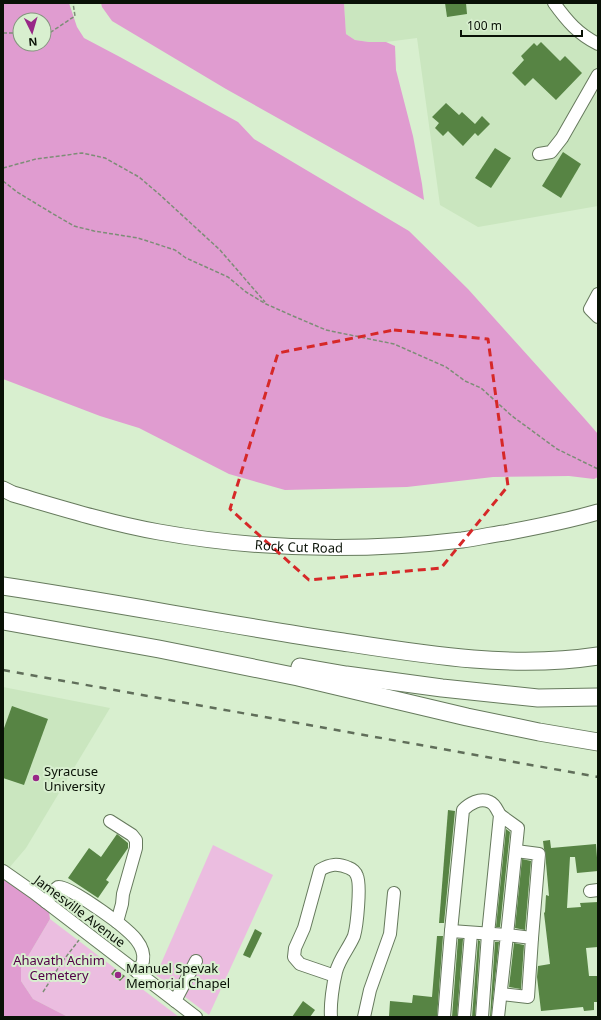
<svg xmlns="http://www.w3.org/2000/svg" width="601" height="1020" viewBox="0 0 601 1020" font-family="'Noto Sans',sans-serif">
	<rect width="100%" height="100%" fill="#d8efcf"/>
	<g fill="#cae6bf">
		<polygon points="344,3 598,3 598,206 478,227 440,205 417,38 386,42 369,42 355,40 346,34"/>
		<polygon points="3,687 110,708 26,848 3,875"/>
	</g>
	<g fill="#ebbde0">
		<polygon points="213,845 273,875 209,1015 156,975"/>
		<polygon points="50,919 179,1017 68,1017 33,999 21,981 21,968"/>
	</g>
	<g fill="#e09cd0" fill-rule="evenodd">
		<path d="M3 3H69L77 27 84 38 120 57 238 122 254 139 409 231 468 289 584 418 598 434V477L594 479 569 476 493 477 407 487 285 490 229 474 139 428 100 416 3 379ZM20 20H44V44H20Z"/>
		<polygon points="101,3 344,3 346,34 355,40 369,42 386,42 395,46 396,70 413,136 422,184 424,200 226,89 112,21 102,7"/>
		<polygon points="3,877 49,912 50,919 21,968 21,981 33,999 68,1017 3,1017"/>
	</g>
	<g fill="#578444">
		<polygon points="445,3 466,3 467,14 447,17"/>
		<polygon points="541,42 560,61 565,56 582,73 556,100 533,78 525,86 512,73 524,60 521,56 534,43 537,46"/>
		<polygon points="446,103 459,115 462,112 475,124 482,116 490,124 478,136 475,133 463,146 448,131 443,136 435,128 439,123 432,117"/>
		<polygon points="495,148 511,158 491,188 475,178"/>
		<polygon points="563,152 581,164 561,198 542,186"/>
		<polygon points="12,706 48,719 24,785 3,778 3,731"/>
		<polygon points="448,810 455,811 444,923 439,923"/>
		<polygon points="506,829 510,832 500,927 496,927"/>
		<polygon points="117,834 128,843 128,848 106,880 109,882 98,898 68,878 89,848 101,857"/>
		<polygon points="550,840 551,848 596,844 598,871 577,873 575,857 570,857 567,908 581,907 580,903 598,902 598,947 586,948 589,976 598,976 598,1002 594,1002 594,1010 584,1011 583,1007 541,1011 537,977 538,966 550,964 544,913 545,912 546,895 549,896 546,863 546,854 544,849 543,841"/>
		<polygon points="522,859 531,861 525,930 515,928"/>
		<polygon points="255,929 262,933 250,958 243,955"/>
		<polygon points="437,936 443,936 437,1017 389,1017 390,1001 412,1003 413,995 432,997"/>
		<polygon points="458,939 463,939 457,1017 452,1017"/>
		<polygon points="478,940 480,941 475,1017 472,1017"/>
		<polygon points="495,942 499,942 491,1017 490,1017"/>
		<polygon points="514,943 524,945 521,989 509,987"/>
		<polygon points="115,969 125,976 120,981 111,974"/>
		<polygon points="303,1001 315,1010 310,1017 292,1017"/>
	</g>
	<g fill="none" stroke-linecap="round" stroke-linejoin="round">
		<defs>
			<g id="minor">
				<path d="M554 3C567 21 578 34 598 44"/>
				<polyline points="539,154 551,152 562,138 598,75"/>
				<polyline points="598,294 590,309 598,317"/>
				<polyline points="500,815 518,828 507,935 532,938 528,997 501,994"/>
				<path d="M110 821 132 835 136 840V848L123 894 122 904 117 922C128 931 146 944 143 961 142 965 139 969 137 972"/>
				<polyline points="516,851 539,854 532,938"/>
				<polyline points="3,871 33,892 196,1017"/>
				<polyline points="590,891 598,890"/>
				<path d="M46 902C49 899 54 889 58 887 65 884 109 916 117 922"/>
				<path d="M451 931 463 810C469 804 480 797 490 802 495 804 497 810 500 815L488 934 482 1017"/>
				<polyline points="175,1001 196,961"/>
				<path d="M331 1017C330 1004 333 984 336 972 339 959 349 948 354 936 357 926 361 885 357 876 356 872 352 869 349 868 338 863 330 864 320 870L304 928 295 948 294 957 300 964 335 976"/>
				<polyline points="364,1017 370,990 390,934 394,893"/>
				<polyline points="444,1017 451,931 507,935 498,1017"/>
				<polyline points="464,1017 471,933"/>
			</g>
			<g id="major">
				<path id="s1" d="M3 489 13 494C61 508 109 523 159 532 259 550 361 552 462 540 476 538 490 535 504 533 536 527 567 521 598 512"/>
			</g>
			<g id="highway">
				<path d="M3 586C116 603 229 625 343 642 427 655 513 669 598 656"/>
				<polyline points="3,621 159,649 298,677 467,717 539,732 598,742"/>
				<polyline points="300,667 346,675 442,688 538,698 598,697"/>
			</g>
		</defs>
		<use href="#minor" stroke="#667a5d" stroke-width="14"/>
		<use href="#major" stroke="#667a5d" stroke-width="17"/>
		<use href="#highway" stroke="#667a5d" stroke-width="19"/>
		<g stroke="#7d8d77" stroke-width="1.5" stroke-dasharray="4 2" stroke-linecap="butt">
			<polyline points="44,32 51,32 75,16 73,3"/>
			<polyline points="3,33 20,33"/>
			<polyline points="3,168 36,159 82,153 105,158 139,177 159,194 220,250 265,302"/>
			<polyline points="3,181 17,192 50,212 74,226 94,231 138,238 175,250 186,258 228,277 246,292 266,304 293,316 326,330 394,344 446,367 465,381 481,388 512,416 557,449 598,469"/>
			<polyline points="43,992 62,962 79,940"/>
		</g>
		<use href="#minor" stroke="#fff" stroke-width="12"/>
		<use href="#major" stroke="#fff" stroke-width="15"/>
		<use href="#highway" stroke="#fff" stroke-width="17"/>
		<polyline stroke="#606e5a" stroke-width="2.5" stroke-dasharray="7 7" stroke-linecap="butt" points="3,670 598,777"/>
	</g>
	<path fill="none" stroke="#d62828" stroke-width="3" stroke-dasharray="8 5" stroke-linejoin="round" d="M394 330 488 339 508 486 441 568 309 580 230 509 278 353Z"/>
	<g fill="#982887" stroke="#d8efcf" stroke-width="1.5">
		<circle cx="36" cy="778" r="4"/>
		<circle cx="118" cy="975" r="4"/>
	</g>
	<g text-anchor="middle" stroke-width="4" stroke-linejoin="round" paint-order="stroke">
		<g font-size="13" fill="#091106" stroke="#d8efcf">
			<text dy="5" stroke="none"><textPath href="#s1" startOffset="303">Rock Cut Road</textPath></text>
			<text transform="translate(80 911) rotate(37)" y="5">Jamesville Avenue</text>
		</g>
		<g font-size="13" fill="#091106" stroke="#d8efcf" text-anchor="start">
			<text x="44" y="776">Syracuse<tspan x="44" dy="15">University</tspan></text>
			<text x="126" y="973">Manuel Spevak<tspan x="126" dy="15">Memorial Chapel</tspan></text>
		</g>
		<g font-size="13" fill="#530048" stroke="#d8efcf">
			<text x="59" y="965">Ahavath Achim<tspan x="59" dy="15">Cemetery</tspan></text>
		</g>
	</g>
	<rect width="601" height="1020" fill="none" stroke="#091106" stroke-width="8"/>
	<g transform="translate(32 32) rotate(175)"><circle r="19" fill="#d8efcf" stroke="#85967f"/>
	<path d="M0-3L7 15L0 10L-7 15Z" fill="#982887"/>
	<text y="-6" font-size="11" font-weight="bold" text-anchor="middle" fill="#091106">N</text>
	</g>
	<path d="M461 30v6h121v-6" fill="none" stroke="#091106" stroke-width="2"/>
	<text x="467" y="30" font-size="12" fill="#091106" stroke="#d8efcf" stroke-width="3" paint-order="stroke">100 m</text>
</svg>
